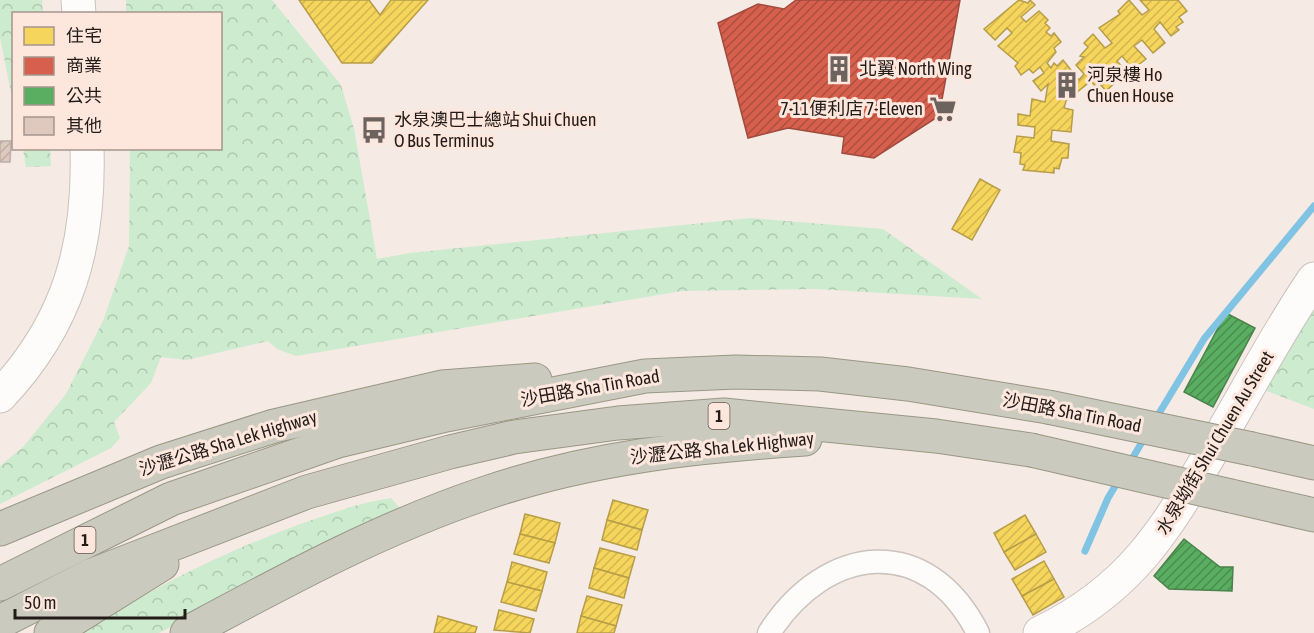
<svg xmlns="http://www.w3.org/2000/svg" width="1314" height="633" viewBox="0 0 1314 633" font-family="'Asap Condensed','Noto Sans TC',sans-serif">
	<defs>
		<pattern id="forest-crowns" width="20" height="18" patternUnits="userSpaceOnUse" patternTransform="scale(1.5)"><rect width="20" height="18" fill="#ccebcf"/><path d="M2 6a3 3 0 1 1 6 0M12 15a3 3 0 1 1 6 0" fill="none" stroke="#afc9b1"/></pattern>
		<pattern id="homes-hatch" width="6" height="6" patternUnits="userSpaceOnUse" patternTransform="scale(1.5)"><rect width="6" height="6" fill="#f6d55c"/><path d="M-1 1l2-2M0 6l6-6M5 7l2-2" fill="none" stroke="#d3b64f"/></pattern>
		<pattern id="shops-hatch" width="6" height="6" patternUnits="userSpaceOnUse" patternTransform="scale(1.5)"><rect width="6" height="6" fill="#d6604d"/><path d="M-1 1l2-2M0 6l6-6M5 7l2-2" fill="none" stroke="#ad4e3f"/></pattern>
		<pattern id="public-hatch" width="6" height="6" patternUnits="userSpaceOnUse" patternTransform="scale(1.5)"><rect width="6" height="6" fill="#5aae61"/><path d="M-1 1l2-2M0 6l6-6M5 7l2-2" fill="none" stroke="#4a8d4f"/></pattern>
		<pattern id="building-hatch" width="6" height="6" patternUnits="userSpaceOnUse" patternTransform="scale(1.5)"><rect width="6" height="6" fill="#dfc9bf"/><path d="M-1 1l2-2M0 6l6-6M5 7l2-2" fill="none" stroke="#bfaca3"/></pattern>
	</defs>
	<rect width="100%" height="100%" fill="#f6eae4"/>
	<g fill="url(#forest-crowns)">
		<polygon points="0,0 42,0 43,13 14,14 13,103 0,37"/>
		<polygon points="126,0 272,0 341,85 354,129 377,259 410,253 751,218 883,229 982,299 816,289 682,291 296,356 277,349 268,341 187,360 161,357 151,383 114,422 120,438 111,448 0,504 0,466 23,447 66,394 103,321 129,246 130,149 220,148 220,14 126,13"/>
		<polygon points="23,149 50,149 51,166 26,167"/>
		<polygon points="1314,309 1314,409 1264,390"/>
		<path d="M391 498 402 511 259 579 159 633H84C150 588 220 554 295 526 327 515 357 503 391 498Z"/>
	</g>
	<g fill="url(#homes-hatch)" stroke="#b69d48" stroke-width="1.5">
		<polygon points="299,0 369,0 380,15 391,0 428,0 372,63 342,63"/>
		<polygon points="1019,0 1028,3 1030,0 1035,5 1021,17 1026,22 1039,11 1048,20 1045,23 1050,28 1046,32 1051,36 1054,33 1061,42 1054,48 1056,52 1047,63 1051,68 1054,63 1057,66 1063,60 1079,80 1084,74 1076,65 1084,57 1080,56 1088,47 1084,43 1093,34 1105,48 1112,43 1099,28 1120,14 1118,11 1129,0 1142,15 1149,10 1140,0 1178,0 1187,11 1179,17 1183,22 1176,27 1179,30 1171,36 1160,22 1154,29 1165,43 1153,53 1142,40 1134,46 1146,59 1133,69 1122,56 1117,61 1129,75 1120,83 1117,81 1106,91 1099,83 1096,87 1091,81 1066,101 1064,108 1073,110 1071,132 1052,130 1051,141 1069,144 1068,158 1062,158 1059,169 1054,168 1054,173 1023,170 1025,165 1020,164 1021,153 1014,152 1017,136 1034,138 1035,127 1018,125 1018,114 1030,116 1032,99 1045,102 1048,84 1041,91 1033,81 1044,73 1040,67 1033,73 1029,69 1021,75 1015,66 1018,63 998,46 1012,33 1007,28 995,40 984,29"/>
		<polygon points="980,179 1000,190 972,240 952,229"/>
		<polygon points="613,500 648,510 642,530 607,520"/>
		<polygon points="525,514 560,523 555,543 520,534"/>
		<polygon points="1025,515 1036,534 1004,552 994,533"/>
		<polygon points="607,520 642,530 637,550 602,540"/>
		<polygon points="520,534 555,543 549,563 514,554"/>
		<polygon points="1036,534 1046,552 1015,570 1004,552"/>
		<polygon points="600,548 635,557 629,578 594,568"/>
		<polygon points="1044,561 1054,579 1022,596 1012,579"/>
		<polygon points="512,562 547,572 542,591 507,582"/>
		<polygon points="594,568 629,578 624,598 589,588"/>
		<polygon points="1054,579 1064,597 1033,615 1022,596"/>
		<polygon points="507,582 542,591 536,611 501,602"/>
		<polygon points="587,596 622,605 616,626 581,616"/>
		<polygon points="499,610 534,619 530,633 494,630"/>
		<polygon points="438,616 477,627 475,633 434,633"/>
		<polygon points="581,616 616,626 614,633 577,633"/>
	</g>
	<polygon fill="url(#shops-hatch)" stroke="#a04b3d" stroke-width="1.5" points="796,0 960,0 939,116 874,158 842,153 844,137 788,128 748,138 718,23 758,4 784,9"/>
	<g fill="url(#public-hatch)" stroke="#49824b" stroke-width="1.5">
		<polygon points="1226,313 1255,328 1213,407 1184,392"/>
		<polygon points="1184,539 1220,567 1233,567 1232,591 1169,589 1154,576"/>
	</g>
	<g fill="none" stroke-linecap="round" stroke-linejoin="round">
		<g stroke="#80c3e3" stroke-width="7">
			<polyline points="1155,420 1204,339 1314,206"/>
			<polyline points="1129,464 1145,437"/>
			<polyline points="1085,551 1108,498 1120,478"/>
		</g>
	</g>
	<polygon fill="url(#building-hatch)" stroke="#b9b0ab" stroke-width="1.5" points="0,141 11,141 10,162 0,162"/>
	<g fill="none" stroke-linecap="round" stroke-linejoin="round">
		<defs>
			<path id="street" d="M769 633C826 544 927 532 978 633"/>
			<g id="secondary">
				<polyline points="78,0 79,14"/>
				<path d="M0 396C68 324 90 247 87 148"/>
				<path d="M1040 633C1130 590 1166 530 1214 447 1247 391 1277 333 1314 279"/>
			</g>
			<g id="highway">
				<polyline points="1252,449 1314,463"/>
				<polyline points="1231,496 1314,515"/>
				<polyline points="0,529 161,462 274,426 442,387 535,380"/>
				<polyline points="0,584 171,499 338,441 446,415 645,376 736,372 820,374 908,384 1048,407"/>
				<polyline points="0,622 90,576 307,492 450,452 514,437 618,423 724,415 936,436 1031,450"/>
				<polyline points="51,633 162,564"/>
				<path d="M187 633C284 581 379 529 483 494 587 458 696 446 805 439"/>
			</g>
		</defs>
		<use href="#street" stroke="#cbc2bd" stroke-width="25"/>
		<use href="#secondary" stroke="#cbc2bd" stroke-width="35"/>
		<use href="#highway" stroke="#989785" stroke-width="35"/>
		<use href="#street" stroke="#fefcfb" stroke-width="22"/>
		<use href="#secondary" stroke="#fefcfb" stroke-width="33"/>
		<use href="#highway" stroke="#cacbbe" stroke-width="33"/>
		<defs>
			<g id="highway-bridge">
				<polyline points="1048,407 1252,449"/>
				<polyline points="1031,450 1231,496"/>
			</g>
		</defs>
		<use href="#highway-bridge" stroke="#989785" stroke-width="35" stroke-linecap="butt"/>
		<use href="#highway-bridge" stroke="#cacbbe" stroke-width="33"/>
	</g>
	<defs>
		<symbol id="building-bare" viewBox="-9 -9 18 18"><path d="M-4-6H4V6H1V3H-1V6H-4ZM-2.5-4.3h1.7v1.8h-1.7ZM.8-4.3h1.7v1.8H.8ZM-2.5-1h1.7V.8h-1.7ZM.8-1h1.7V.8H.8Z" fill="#6c635f" stroke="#fde7dd" stroke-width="2.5" paint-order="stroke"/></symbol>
		<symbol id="supermarket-bare" viewBox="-9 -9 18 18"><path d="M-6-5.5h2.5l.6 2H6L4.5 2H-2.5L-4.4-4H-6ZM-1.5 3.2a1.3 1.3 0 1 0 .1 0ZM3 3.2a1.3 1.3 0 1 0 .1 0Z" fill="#6c635f" stroke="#fde7dd" stroke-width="2.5" paint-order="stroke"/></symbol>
		<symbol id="bus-bare" viewBox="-9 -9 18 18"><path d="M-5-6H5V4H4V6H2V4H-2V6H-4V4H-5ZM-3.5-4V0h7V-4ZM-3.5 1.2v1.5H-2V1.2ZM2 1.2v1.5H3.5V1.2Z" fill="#6c635f" stroke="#fde7dd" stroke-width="2.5" paint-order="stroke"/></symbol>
	</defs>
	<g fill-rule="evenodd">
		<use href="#building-bare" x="820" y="50" width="38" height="38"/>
		<use href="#building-bare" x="1048" y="66" width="38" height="38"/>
		<use href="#supermarket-bare" x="924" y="90" width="38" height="38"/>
		<use href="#bus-bare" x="355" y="111" width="38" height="38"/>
	</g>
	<g text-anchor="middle" stroke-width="6" stroke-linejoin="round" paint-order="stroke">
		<g fill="#fde7dd" stroke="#645853" stroke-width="1.5">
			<rect x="708.5" y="403" width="21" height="26" rx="4.5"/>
			<rect x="74.5" y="527" width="21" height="26" rx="4.5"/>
		</g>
		<g font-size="16" font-weight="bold" fill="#221b18">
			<text x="719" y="422">1</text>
			<text x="85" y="546">1</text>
		</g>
		<g font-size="18" fill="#221b18" stroke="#fde7dd" text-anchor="start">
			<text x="859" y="75">北翼 North Wing</text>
			<text x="1087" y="81">河泉樓 Ho<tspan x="1087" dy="21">Chuen House</tspan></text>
			<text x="923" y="115" text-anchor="end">7-11便利店 7-Eleven</text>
			<text x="394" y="126">水泉澳巴士總站 Shui Chuen<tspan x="394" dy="21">O Bus Terminus</tspan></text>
		</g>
		<g font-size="18" fill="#221b18" stroke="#fde7dd">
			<text transform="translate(590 388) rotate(-10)" y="6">沙田路 Sha Tin Road</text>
			<text transform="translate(1072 413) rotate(11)" y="6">沙田路 Sha Tin Road</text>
			<text transform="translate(228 443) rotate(-17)" y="6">沙瀝公路 Sha Lek Highway</text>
			<text transform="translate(1215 443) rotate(-59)" y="6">水泉坳街 Shui Chuen Au Street</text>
			<text transform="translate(722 448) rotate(-6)" y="6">沙瀝公路 Sha Lek Highway</text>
		</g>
	</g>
	<rect x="12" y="12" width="210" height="138" fill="#fde7dd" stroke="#a5958e" stroke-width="1.5"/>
	<rect x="24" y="27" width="30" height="18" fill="#f6d55c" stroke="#a5958e" stroke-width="1.5"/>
	<text x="66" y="42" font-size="18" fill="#221b18">住宅</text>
	<rect x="24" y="57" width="30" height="18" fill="#d6604d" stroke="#a5958e" stroke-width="1.5"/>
	<text x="66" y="72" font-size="18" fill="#221b18">商業</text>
	<rect x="24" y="87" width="30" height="18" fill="#5aae61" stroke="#a5958e" stroke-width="1.5"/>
	<text x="66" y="102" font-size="18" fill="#221b18">公共</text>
	<rect x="24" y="117" width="30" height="18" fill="#dfc9bf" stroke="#a5958e" stroke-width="1.5"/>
	<text x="66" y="132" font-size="18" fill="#221b18">其他</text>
	<path d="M15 609v9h170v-9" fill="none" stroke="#221b18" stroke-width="3"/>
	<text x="24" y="609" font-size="18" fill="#221b18" stroke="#fde7dd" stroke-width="4.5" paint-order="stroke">50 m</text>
</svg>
